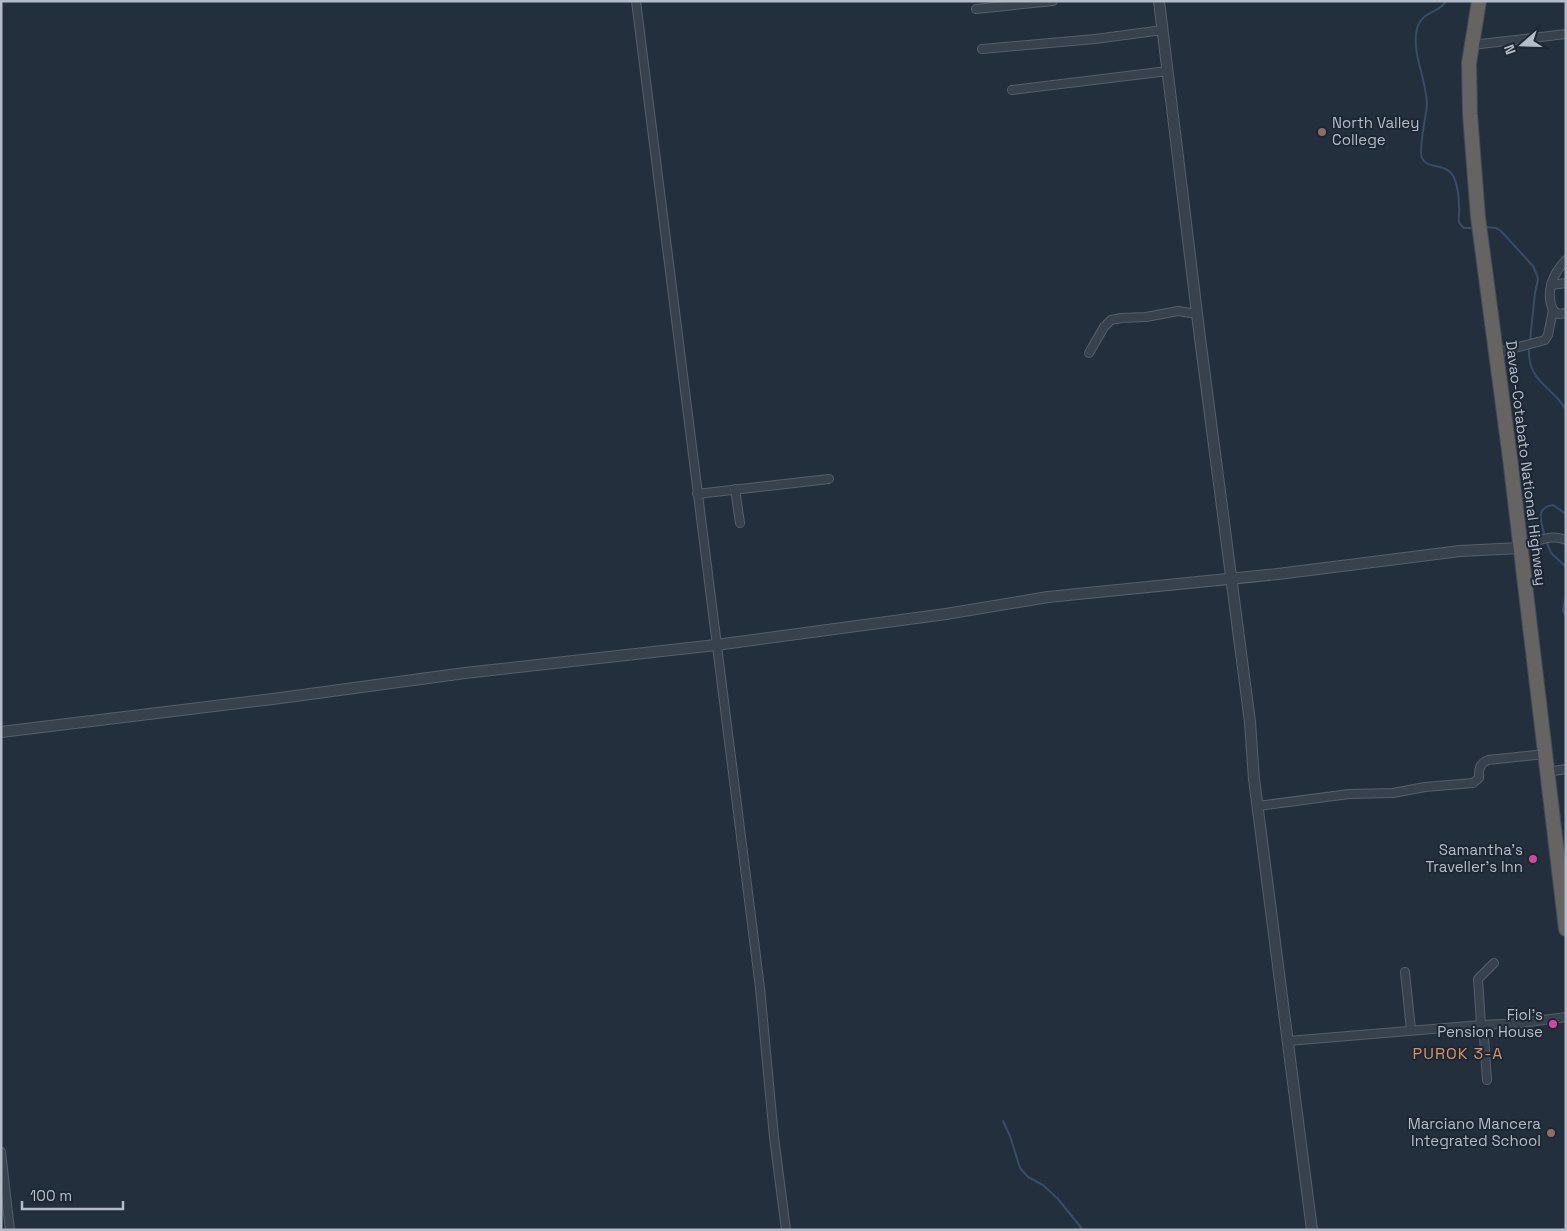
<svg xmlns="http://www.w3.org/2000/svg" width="1567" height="1231" viewBox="0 0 1567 1231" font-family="'Space Grotesk',sans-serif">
	<rect width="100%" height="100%" fill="#242f3e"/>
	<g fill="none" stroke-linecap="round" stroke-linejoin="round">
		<g stroke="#394c67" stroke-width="2">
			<path d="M1446 1C1440 13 1421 11 1417 29 1411 52 1427 81 1427 105 1426 117 1418 150 1422 158 1428 171 1449 161 1455 180 1458 188 1459 198 1459 207 1460 212 1458 217 1459 222 1461 226 1461 225 1464 228H1473"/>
			<polyline points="1485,227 1496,228 1501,231 1533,266 1536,273 1538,279 1535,293 1530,341"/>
			<path d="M1529 347C1527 383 1552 385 1566 410"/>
			<path d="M1544 534C1541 520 1535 508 1553 505L1566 514"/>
			<polyline points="1547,543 1551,553 1566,567"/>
			<polyline points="1566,597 1563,610 1566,617"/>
			<polyline points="1003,1121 1010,1136 1020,1168 1028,1177 1043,1185 1058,1199 1083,1230"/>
		</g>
		<defs>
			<g id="minor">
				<polyline points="636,1 760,988 774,1137 786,1230"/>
				<polyline points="976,9 1053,1"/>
				<polyline points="1472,45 1566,34"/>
				<polyline points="982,49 1095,39 1163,30"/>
				<polyline points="1012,90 1168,71"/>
				<path d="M1566 260C1553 273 1545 292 1553 310L1558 314 1566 313"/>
				<polyline points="1551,285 1566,283"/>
				<polyline points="1089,353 1104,327 1111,320 1121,318 1146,317 1178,311 1197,314"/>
				<polyline points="1496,353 1545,340 1548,335 1553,310"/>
				<polyline points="735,489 740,523"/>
				<polyline points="697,494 829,479"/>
				<path d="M1520 548C1534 542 1551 533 1566 540"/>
				<polyline points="1548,772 1566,769"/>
				<path d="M1258 806 1349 794 1393 793 1425 787 1473 783 1479 778C1479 769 1479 764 1488 760L1545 754"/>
				<polyline points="1494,963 1478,979 1481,1025 1521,1023 1566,1017"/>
				<polyline points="1405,972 1411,1030"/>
				<polyline points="1288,1041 1481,1025 1484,1037 1487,1080"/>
				<polyline points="1,1152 10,1230"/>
			</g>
			<g id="tertiary">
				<polyline points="1159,1 1200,338 1250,722 1254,779 1312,1230"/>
				<polyline points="1,732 273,699 465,673 716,645 946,614 1048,597 1278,574 1460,551 1520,548"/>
			</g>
			<polyline id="trunk" points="1479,1 1469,63 1470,114 1478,217 1510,458 1566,929"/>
		</defs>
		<use href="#minor" stroke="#565f6c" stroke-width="10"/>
		<use href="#tertiary" stroke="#565f6c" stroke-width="12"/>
		<use href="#trunk" stroke="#434c59" stroke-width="16"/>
		<use href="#minor" stroke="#38414e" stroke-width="8"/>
		<use href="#tertiary" stroke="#38414e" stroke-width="10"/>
		<use href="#trunk" stroke="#656462" stroke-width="14"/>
	</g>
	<g fill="#8d6e63" stroke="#1d2633" stroke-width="2">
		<circle cx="1322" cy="132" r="5"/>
		<circle cx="1551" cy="1133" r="5"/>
	</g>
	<g fill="#d1479c" stroke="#1d2633" stroke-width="2">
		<circle cx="1533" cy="859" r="5"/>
		<circle cx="1553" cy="1024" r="5"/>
	</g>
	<g text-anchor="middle" stroke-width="4" stroke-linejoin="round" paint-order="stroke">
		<g font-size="15" fill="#b4bcc9" stroke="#1d2633" text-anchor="end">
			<text x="1332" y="128" text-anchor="start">North Valley<tspan x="1332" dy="17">College</tspan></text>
			<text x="1523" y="855">Samantha's<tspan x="1523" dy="17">Traveller's Inn</tspan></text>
			<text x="1543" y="1020">Fiol's<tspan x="1543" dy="17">Pension House</tspan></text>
			<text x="1541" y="1129">Marciano Mancera<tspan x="1541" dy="17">Integrated School</tspan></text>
		</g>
		<g font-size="15" fill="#b4bcc9" stroke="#1d2633">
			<text transform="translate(1526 463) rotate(83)" y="5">Davao-Cotabato National Highway</text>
		</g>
		<g font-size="16" letter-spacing="1" fill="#d59563" stroke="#1d2633">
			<text x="1458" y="1059">PUROK 3-A</text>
		</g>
	</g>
	<rect width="1567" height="1231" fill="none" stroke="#b4bcc9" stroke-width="5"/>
	<g transform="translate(1522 45) rotate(250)" stroke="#1d2633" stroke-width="4" paint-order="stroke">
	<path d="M0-4L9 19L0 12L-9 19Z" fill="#b4bcc9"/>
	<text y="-8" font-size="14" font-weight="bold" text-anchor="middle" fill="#b4bcc9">N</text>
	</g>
	<path d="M22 1201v8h101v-8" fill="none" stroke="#b4bcc9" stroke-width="2.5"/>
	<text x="30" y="1201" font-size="15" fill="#b4bcc9" stroke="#1d2633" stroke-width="4" paint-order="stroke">100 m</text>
</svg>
